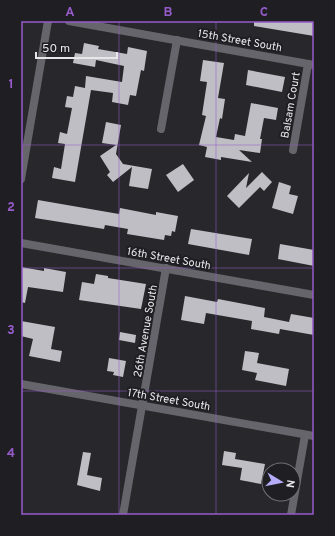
<svg xmlns="http://www.w3.org/2000/svg" width="335" height="536" viewBox="0 0 335 536" font-family="Overpass,sans-serif">
	<rect width="100%" height="100%" fill="#28282c"/>
	<g fill="#bebec4">
		<polygon points="254,21 314,21 314,36 254,26"/>
		<polygon points="84,43 99,46 98,49 127,54 128,47 147,51 144,71 141,70 136,96 130,95 128,105 112,102 113,93 91,90 75,182 52,178 54,167 61,169 65,144 58,143 60,132 67,134 72,108 65,107 67,96 73,97 75,86 85,88 86,76 122,82 124,66 96,60 95,67 73,63 75,53 82,54"/>
		<polygon points="203,60 224,63 218,98 225,99 222,119 220,118 216,137 234,140 235,134 245,136 251,103 278,108 276,120 264,118 260,139 262,139 260,153 239,150 252,162 221,157 221,160 205,157 207,147 199,145 206,116 202,115 207,82 200,81"/>
		<polygon points="248,70 285,77 282,92 246,85"/>
		<polygon points="106,122 121,125 116,154 123,164 152,169 148,189 129,186 132,167 113,182 107,175 110,172 100,156 116,145 102,143"/>
		<polygon points="183,164 194,180 178,192 166,175"/>
		<polygon points="262,172 272,182 264,191 260,187 239,208 227,196 249,173 246,188"/>
		<polygon points="279,182 291,186 289,194 298,196 293,214 272,208"/>
		<polygon points="38,200 119,214 120,208 156,215 156,212 178,216 175,232 172,231 171,236 165,235 164,240 127,234 128,229 105,225 104,229 35,218"/>
		<polygon points="191,229 252,239 249,255 188,244"/>
		<polygon points="280,244 314,250 314,266 278,259"/>
		<polygon points="21,267 44,271 44,268 66,272 63,292 28,287 25,303 21,302"/>
		<polygon points="96,274 108,276 108,278 146,284 141,309 79,300 82,282 94,284"/>
		<polygon points="185,296 217,302 218,299 265,308 264,317 289,322 291,314 314,318 314,335 280,329 279,334 251,329 252,321 206,313 204,324 181,320"/>
		<polygon points="21,321 55,327 51,349 62,351 60,362 29,356 33,339 21,336"/>
		<polygon points="120,332 136,335 135,343 119,340"/>
		<polygon points="245,351 259,353 257,363 289,369 286,386 255,380 257,373 242,370"/>
		<polygon points="109,358 126,361 123,377 113,375 114,372 107,371"/>
		<polygon points="224,451 236,453 235,459 265,464 261,484 240,480 242,468 222,465"/>
		<polygon points="83,452 91,453 87,475 102,478 100,491 77,485"/>
	</g>
	<g fill="none" stroke-linecap="round" stroke-linejoin="round">
		<g stroke="#66656b" stroke-width="8">
			<polyline points="69,21 314,65"/>
			<polyline points="161,129 177,40"/>
			<polyline points="293,150 308,64"/>
			<polyline points="21,179 48,21"/>
			<polyline points="21,243 314,295"/>
			<polyline points="21,384 314,436"/>
			<polyline points="123,515 166,268"/>
			<polyline points="291,515 305,435"/>
		</g>
	</g>
	<path fill="none" stroke="#965bca" stroke-width="1" stroke-opacity="0.55" d="M119 21V515M216 21V515M21 145H314M21 268H314M21 391H314"/>
	<g text-anchor="middle" stroke-width="4" stroke-linejoin="round" paint-order="stroke">
		<g font-size="11" fill="#e7e7ea" stroke="#1f1e23">
			<text transform="translate(240 40) rotate(10)" y="4">15th Street South</text>
			<text transform="translate(290 105) rotate(-80)" y="4">Balsam Court</text>
			<text transform="translate(169 258) rotate(10)" y="4">16th Street South</text>
			<text transform="translate(145 331) rotate(-80)" y="4">26th Avenue South</text>
			<text transform="translate(169 399) rotate(10)" y="4">17th Street South</text>
		</g>
	</g>
	<rect width="335" height="536" fill="none" stroke="#1f1e23" stroke-width="44"/>
	<g transform="translate(281 482) rotate(100)"><circle r="19" fill="#1f1e23" stroke="#6f6e73"/>
	<path d="M0-3L7 15L0 10L-7 15Z" fill="#b5acf8"/>
	<text y="-6" font-size="11" font-weight="bold" text-anchor="middle" fill="#e7e7ea">N</text>
	</g>
	<path d="M36 52v6h81v-6" fill="none" stroke="#e7e7ea" stroke-width="2"/>
	<text x="42" y="52" font-size="12" fill="#e7e7ea" stroke="#1f1e23" stroke-width="3" paint-order="stroke">50 m</text>
	<rect x="22" y="22" width="291" height="492" fill="none" stroke="#965bca" stroke-width="1.5"/>
	<g font-size="13" text-anchor="middle" font-weight="bold" fill="#965bca">
		<text x="70" y="16">A</text>
		<text x="168" y="16">B</text>
		<text x="264" y="16">C</text>
		<text x="11" y="88">1</text>
		<text x="11" y="211">2</text>
		<text x="11" y="334">3</text>
		<text x="11" y="457">4</text>
	</g>
</svg>
